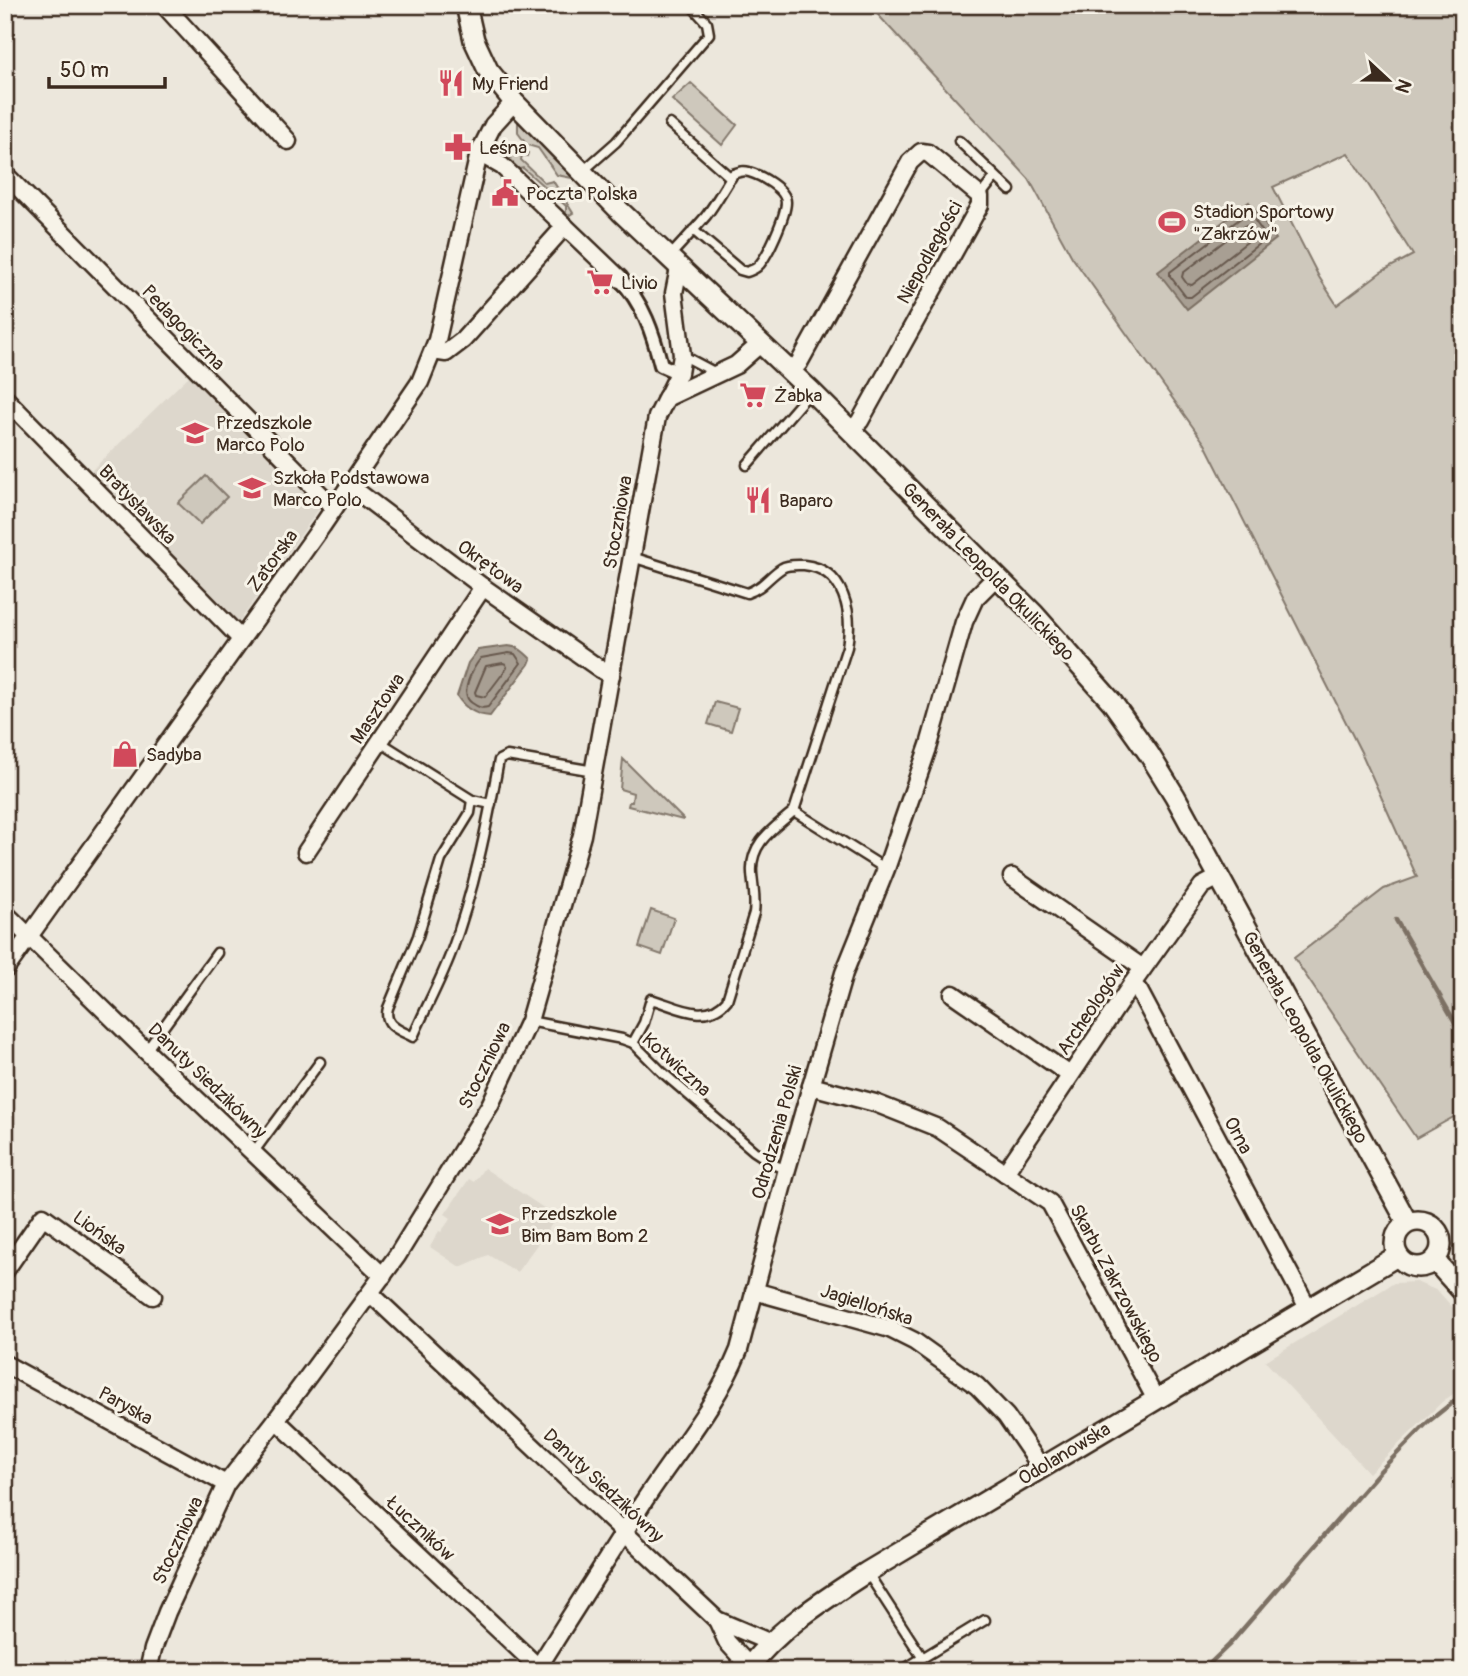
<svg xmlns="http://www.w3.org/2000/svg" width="1468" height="1676" viewBox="0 0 1468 1676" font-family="Pangolin,sans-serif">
	<rect width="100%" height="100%" fill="#ece7dc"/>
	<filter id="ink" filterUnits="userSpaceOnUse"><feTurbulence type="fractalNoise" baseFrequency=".0143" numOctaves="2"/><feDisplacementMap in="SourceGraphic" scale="14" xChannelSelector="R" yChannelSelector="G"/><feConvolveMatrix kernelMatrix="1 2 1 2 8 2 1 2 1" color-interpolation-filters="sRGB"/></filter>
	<g filter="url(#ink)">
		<g fill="#ddd7cc">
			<polygon points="189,376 319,509 239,622 91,471"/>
			<polygon points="484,1168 557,1217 517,1272 488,1255 460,1267 430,1247 439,1231 441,1232 451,1218 445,1214 469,1179 474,1182"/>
			<polygon points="1416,1282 1438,1291 1463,1319 1463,1387 1442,1402 1369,1473 1265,1361 1394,1283"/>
		</g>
		<g fill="#cec8bc" stroke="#84796d" stroke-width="2" fill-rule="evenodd">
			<path d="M869 5H1463V1121L1459 1114 1416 1138 1294 958 1384 889 1417 877 1362 754 1205 444 1072 257 1029 179ZM1348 153 1413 255 1381 272 1337 305 1319 277 1273 187Z"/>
			<polygon points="691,83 737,125 722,145 672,100"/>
			<polygon points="518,121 522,122 557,157 572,178 557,175 538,148 527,145 518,133"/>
			<polygon points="513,149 523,150 528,153 527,156 522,155 521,160 545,183 553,181 573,213 568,216 566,214 566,206 523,168 515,170 509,164"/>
			<polygon points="206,476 227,497 200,524 178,503"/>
			<polygon points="715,702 738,708 731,731 708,724"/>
			<polygon points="623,759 683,819 683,820 628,806 629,802 632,802 633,793 620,789"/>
			<polygon points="651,910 674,918 662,955 639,947"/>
		</g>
		<g fill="#a89f93" stroke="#7c7064" stroke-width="2">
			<polygon points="1249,202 1276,239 1187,309 1158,272"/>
			<path d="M508 646C519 647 523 651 531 659L529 664 490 716C475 715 465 709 457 696L468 663 478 650Z"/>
		</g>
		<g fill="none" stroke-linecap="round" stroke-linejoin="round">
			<g stroke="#67594d" stroke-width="2">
				<polygon points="1246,214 1250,214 1265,235 1265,239 1191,297 1186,297 1170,276 1170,272"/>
				<polygon points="1244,226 1248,226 1253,233 1252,238 1192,285 1187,284 1182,277 1183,273"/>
				<path d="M509 653 515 654 521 663 488 707C481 709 478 707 472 703 458 694 473 668 481 658Z"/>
				<polygon points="503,663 506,664 507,668 485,697 476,695 475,692 486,666"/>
			</g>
			<g stroke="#7c7064" stroke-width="4.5">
				<polyline points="1396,920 1463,1036"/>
				<polyline points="1202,1671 1229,1645 1380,1471 1428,1422 1463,1394"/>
			</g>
			<defs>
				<g id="service">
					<polyline points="670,124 731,178"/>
					<polyline points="959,141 1010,190"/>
					<polyline points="582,172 616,142 709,34 707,23 691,5"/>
					<polyline points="980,196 995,177"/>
					<path d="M669 257C681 244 694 230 706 216 716 203 724 188 733 174 739 172 743 170 749 172 760 175 786 189 786 202 786 215 767 259 757 267 755 269 749 271 747 272L740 270 693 230"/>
					<polyline points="682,355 716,373"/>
					<polyline points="747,465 811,391"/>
					<path d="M632 557 747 593C763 588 769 576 782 568 788 564 797 565 804 565 845 569 853 614 847 647L794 811 886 869"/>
					<polyline points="380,742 472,800"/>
					<path d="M491 804 472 800 470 813 441 860 418 936 388 1008C383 1026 400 1030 413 1037 425 1009 440 982 451 953 474 891 487 826 499 760L507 756 594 771"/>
					<polyline points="529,1021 622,1039 633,1043 663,1073 754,1151 777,1166 787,1169"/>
					<path d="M633 1043 644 1023 651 999C678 1007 706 1025 727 1000L754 913C756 899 753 887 752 873 750 843 773 829 794 811"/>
					<polyline points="146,1051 217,953"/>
					<polyline points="253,1153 320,1062"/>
					<polyline points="867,1572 922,1657"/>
					<polyline points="901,1671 985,1620"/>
				</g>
				<path id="pedestrian" d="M620 279C643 303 653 333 661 365L679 373"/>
				<g id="minor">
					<polyline points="164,5 288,141"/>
					<polyline points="479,153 502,166 620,279"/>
					<polyline points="5,174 334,508"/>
					<polyline points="433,351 446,353 463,340 565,226"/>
					<polyline points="791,371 799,363 910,162 921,152 928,153 980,196 980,205 860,421 851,431"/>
					<polyline points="5,398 241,639"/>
					<polyline points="666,398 736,365 761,343"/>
					<polyline points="350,486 483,587 600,669 611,675"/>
					<polyline points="306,852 483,587"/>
					<polyline points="1012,877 1143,968"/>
					<polyline points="5,913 146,1051 383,1276"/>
					<polyline points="5,970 322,526 420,382 437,340 479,153 493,125 514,102"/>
					<polyline points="1132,984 1139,991 1308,1308"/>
					<polyline points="953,994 1070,1075"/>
					<polyline points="811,1086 875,1103 938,1128 1050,1203 1155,1398"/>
					<polyline points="1005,1173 1132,984 1202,886 1219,877"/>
					<polyline points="5,1271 43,1216 153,1296"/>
					<polyline points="754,1291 890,1329 914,1341 977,1386 1006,1416 1041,1467"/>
					<polyline points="371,1294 717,1620 771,1643"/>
					<polyline points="5,1364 226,1484"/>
					<polyline points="276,1420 538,1667"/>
					<polyline points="717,1620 727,1642 749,1666"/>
					<polyline points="148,1671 153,1649 167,1612 226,1484 276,1420 397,1256 490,1105 529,1021 582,835 657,417 679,373 682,355 674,293 679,268"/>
					<path d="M536 1671C571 1615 607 1559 642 1504 675 1453 716 1407 739 1350L787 1169 844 973 886 869 929 745 964 622 975 598 997 576"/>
				</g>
				<g id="tertiary">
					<polyline points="466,5 474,40 488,70 514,102 621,212 811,391 1034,614 1112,702 1149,754 1175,796 1407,1222"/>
					<circle cx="1418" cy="1244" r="23"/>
					<polyline points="1435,1261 1463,1292"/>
					<path d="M746 1671C777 1629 824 1600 867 1572L1397 1256"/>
				</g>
			</defs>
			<use href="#service" stroke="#3b2a1e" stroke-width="13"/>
			<use href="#pedestrian" stroke="#3b2a1e" stroke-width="18"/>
			<use href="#minor" stroke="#3b2a1e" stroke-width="21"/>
			<use href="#tertiary" stroke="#3b2a1e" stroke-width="24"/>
			<use href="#service" stroke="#f7f3e8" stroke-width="8"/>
			<use href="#pedestrian" stroke="#f7f3e8" stroke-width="12"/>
			<use href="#minor" stroke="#f7f3e8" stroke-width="16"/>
			<use href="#tertiary" stroke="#f7f3e8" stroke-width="19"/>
		</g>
	</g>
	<defs>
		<symbol id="restaurant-bare" viewBox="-9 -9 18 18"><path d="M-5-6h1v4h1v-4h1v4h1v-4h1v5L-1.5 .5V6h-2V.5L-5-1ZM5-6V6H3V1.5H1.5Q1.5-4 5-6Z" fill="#d1495b" stroke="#f7f3e8" stroke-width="2.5" paint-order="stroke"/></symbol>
		<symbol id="pharmacy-bare" viewBox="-9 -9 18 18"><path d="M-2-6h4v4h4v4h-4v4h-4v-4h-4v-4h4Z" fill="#d1495b" stroke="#f7f3e8" stroke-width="2.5" paint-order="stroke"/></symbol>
		<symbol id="civic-bare" viewBox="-9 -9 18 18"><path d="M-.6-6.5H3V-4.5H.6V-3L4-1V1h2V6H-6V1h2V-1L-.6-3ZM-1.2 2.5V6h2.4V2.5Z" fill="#d1495b" stroke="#f7f3e8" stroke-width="2.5" paint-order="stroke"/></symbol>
		<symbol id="stadium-bare" viewBox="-9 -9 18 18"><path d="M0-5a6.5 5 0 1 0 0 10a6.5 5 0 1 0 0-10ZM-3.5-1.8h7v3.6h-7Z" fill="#d1495b" stroke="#f7f3e8" stroke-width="2.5" paint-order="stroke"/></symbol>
		<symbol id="supermarket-bare" viewBox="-9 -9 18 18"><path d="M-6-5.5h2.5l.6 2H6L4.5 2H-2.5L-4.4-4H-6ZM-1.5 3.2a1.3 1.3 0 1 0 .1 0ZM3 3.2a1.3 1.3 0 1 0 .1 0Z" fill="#d1495b" stroke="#f7f3e8" stroke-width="2.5" paint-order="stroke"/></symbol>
		<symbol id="school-bare" viewBox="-9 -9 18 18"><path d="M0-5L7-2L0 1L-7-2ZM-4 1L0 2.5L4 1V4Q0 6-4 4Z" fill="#d1495b" stroke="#f7f3e8" stroke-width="2.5" paint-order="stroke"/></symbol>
		<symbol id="shop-bare" viewBox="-9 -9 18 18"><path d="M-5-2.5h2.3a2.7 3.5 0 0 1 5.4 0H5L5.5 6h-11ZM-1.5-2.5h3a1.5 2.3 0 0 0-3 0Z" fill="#d1495b" stroke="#f7f3e8" stroke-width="2.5" paint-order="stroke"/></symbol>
	</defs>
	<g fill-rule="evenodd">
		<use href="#restaurant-bare" x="432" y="64" width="38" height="38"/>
		<use href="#pharmacy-bare" x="439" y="128" width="38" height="38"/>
		<use href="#civic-bare" x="486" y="174" width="38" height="38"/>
		<use href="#stadium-bare" x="1153" y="203" width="38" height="38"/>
		<use href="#supermarket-bare" x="581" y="263" width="38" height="38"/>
		<use href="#supermarket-bare" x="734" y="376" width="38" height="38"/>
		<use href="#school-bare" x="176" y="414" width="38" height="38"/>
		<use href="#school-bare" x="233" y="469" width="38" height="38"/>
		<use href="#restaurant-bare" x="739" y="481" width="38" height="38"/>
		<use href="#shop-bare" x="106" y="735" width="38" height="38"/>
		<use href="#school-bare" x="481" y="1205" width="38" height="38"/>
	</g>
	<g text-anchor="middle" stroke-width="6" stroke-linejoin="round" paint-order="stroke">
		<g font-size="19" fill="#3b2a1e" stroke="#f7f3e8" text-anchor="start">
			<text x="472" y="90">My Friend</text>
			<text x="479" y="154">Leśna</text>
			<text x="526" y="200">Poczta Polska</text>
			<text x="1193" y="218">Stadion Sportowy<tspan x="1193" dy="22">"Zakrzów"</tspan></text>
			<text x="621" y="289">Livio</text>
			<text x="774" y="402">Żabka</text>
			<text x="216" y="429">Przedszkole<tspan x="216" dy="22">Marco Polo</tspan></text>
			<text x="273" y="484">Szkoła Podstawowa<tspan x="273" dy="22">Marco Polo</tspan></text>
			<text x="779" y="507">Baparo</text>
			<text x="146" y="761">Sadyba</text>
			<text x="521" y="1220">Przedszkole<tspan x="521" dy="22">Bim Bam Bom 2</tspan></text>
		</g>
		<g font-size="19" fill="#3b2a1e" stroke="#f7f3e8">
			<text transform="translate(929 252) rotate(-61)" y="7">Niepodległości</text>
			<text transform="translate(184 327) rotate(46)" y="7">Pedagogiczna</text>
			<text transform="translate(138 504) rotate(46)" y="7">Bratysławska</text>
			<text transform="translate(617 522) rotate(-80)" y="7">Stoczniowa</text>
			<text transform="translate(272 560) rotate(-54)" y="7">Zatorska</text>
			<text transform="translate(491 566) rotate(36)" y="7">Okrętowa</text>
			<text transform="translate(989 571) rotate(46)" y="7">Generała Leopolda Okulickiego</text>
			<text transform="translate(377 708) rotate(-56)" y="7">Masztowa</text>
			<text transform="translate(1090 1009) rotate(-56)" y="7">Archeologów</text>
			<text transform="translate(1306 1037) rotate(61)" y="7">Generała Leopolda Okulickiego</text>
			<text transform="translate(677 1064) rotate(42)" y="7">Kotwiczna</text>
			<text transform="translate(484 1065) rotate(-64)" y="7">Stoczniowa</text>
			<text transform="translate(208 1080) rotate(44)" y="7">Danuty Siedzikówny</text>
			<text transform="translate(776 1132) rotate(-74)" y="7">Odrodzenia Polski</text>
			<text transform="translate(1239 1135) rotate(62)" y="7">Orna</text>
			<text transform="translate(100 1232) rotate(36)" y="7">Liońska</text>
			<text transform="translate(1117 1283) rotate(62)" y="7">Skarbu Zakrzowskiego</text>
			<text transform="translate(867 1304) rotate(18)" y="7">Jagiellońska</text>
			<text transform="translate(126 1405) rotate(29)" y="7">Paryska</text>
			<text transform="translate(1064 1453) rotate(-31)" y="7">Odolanowska</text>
			<text transform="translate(604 1485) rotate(43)" y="7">Danuty Siedzikówny</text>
			<text transform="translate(421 1528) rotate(43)" y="7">Łuczników</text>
			<text transform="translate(177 1540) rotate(-65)" y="7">Stoczniowa</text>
		</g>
	</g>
	<rect width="1468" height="1676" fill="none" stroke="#f7f3e8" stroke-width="28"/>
	<rect x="14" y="14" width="1440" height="1648" fill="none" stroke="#3b2a1e" stroke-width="2.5" filter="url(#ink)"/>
	<g transform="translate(1388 80) rotate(112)" stroke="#f7f3e8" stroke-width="5" paint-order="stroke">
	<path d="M0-5L12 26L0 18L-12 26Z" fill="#3b2a1e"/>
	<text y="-10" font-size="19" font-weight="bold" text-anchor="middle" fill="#3b2a1e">N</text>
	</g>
	<path d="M49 77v10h116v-10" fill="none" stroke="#3b2a1e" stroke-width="3.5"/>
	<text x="60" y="77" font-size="21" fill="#3b2a1e" stroke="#f7f3e8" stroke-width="5" paint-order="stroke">50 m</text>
</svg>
